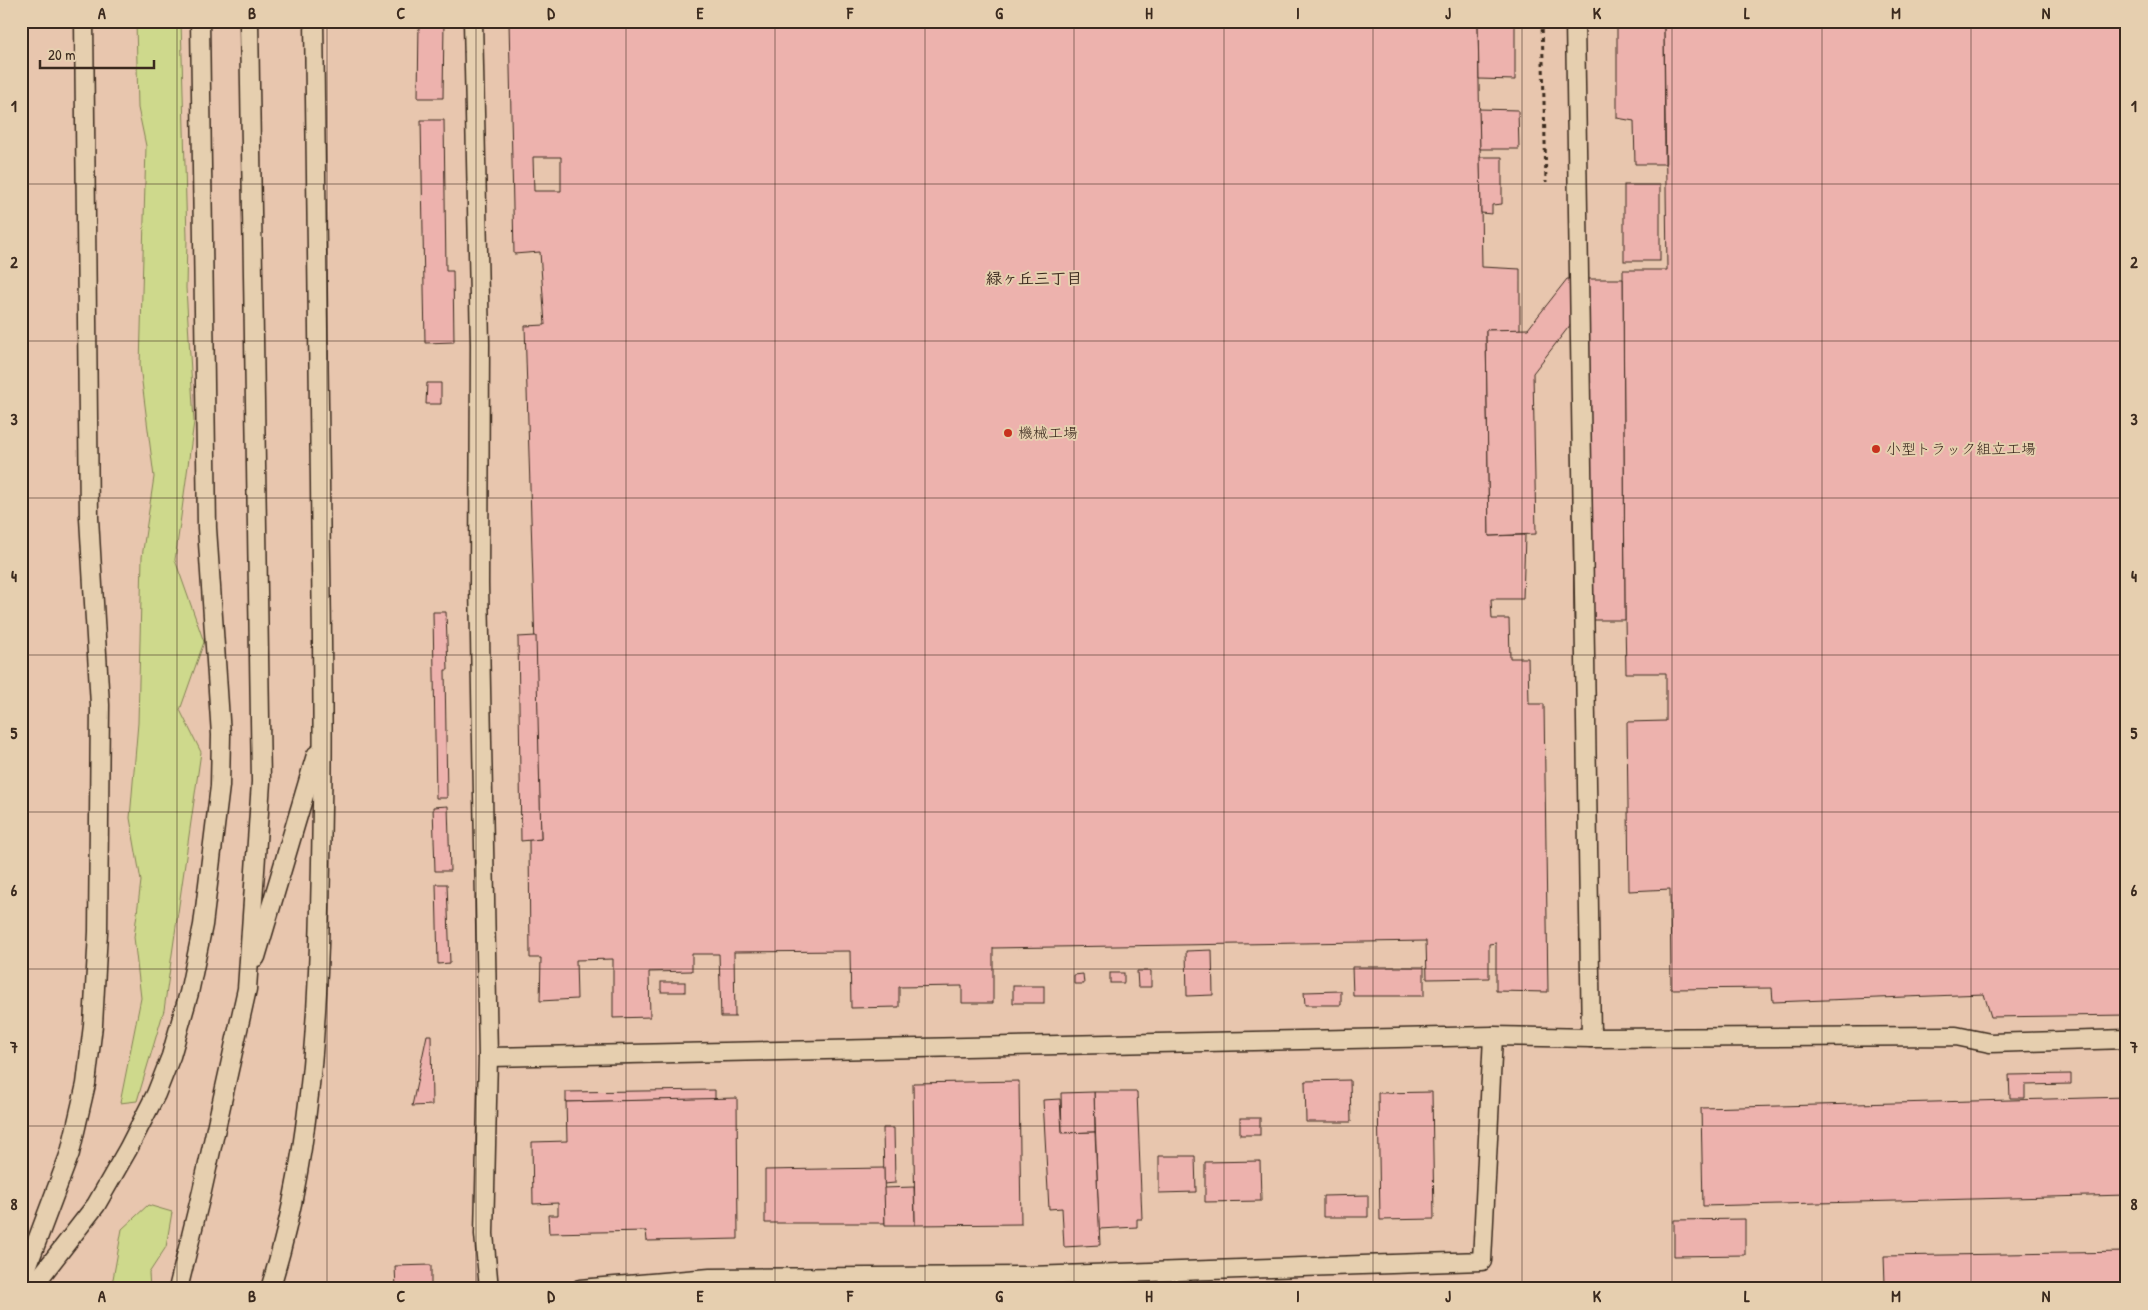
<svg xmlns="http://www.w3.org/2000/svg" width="2148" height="1310" viewBox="0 0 2148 1310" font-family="'Patrick Hand','Klee One',sans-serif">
	<rect width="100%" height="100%" fill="#e6cfaf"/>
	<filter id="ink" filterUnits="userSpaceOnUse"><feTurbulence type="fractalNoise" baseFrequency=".02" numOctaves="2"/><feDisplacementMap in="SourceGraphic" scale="10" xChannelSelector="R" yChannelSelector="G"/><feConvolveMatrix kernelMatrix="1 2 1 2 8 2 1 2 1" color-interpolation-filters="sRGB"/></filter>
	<g filter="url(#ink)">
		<rect fill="#e8c6ae" x="21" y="21" width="2106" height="1268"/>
		<g fill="#ced98c" stroke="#848255">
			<polygon points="136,21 181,21 187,238 186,288 194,422 175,560 204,642 180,710 201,752 164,1010 137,1101 120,1103 141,998 134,937 141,881 130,818 138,723 142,557 154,477 140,366 146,146 138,108"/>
			<polygon points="148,1205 172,1212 166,1247 149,1273 150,1289 99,1289 113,1279 122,1229"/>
		</g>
		<g fill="#edb2ad" stroke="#3b2a1e" fill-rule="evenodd">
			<polygon points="419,21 444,21 443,98 418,98"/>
			<path d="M509 21H1478L1482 267 1520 269V330H1486L1489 536 1525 535 1523 599H1491L1492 619H1509L1510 658H1528L1529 704H1544L1548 992 1496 991V943L1489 944V978L1427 979 1426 941 993 948V1003H962V986L899 987V1007L851 1008 850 951 734 952 735 1017H721L719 954H692V971L649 972 650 1017 613 1018V959L576 960 577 999 540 1001 541 958H530L529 840 541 839 525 326 545 325 540 252 514 254ZM533 157H561V191H534Z"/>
			<polygon points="1478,21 1515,21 1515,80 1479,79"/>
			<polygon points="1617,21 1664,21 1665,164 1635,164 1634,121 1617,118"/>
			<polygon points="1664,21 2127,21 2127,1015 1991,1017 1984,994 1773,1002 1772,988 1671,989 1670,889 1629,891 1627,722 1666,721 1666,673 1626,673 1625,620 1623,270 1667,270"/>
			<polygon points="1479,109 1518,110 1519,149 1480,149"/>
			<polygon points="421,120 444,120 446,271 453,271 454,342 425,343"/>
			<polygon points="1480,157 1502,157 1502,204 1492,205 1492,214 1481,213"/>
			<rect x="1624" y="185" width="36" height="76"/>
			<polygon points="1567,279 1623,279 1625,620 1574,620 1571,324 1533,373 1536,534 1489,536 1486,330 1528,329"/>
			<polygon points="427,383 441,383 441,404 426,404"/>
			<polygon points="433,612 446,612 448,670 445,670 447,798 436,798"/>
			<polygon points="536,636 541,839 521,841 518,637"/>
			<polygon points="448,806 450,871 435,871 433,807"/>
			<polygon points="436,884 447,884 450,963 438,964"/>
			<polygon points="1212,950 1213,995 1187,996 1186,951"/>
			<polygon points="1352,967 1424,967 1424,996 1353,996"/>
			<polygon points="1137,971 1151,971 1151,987 1138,987"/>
			<rect x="1110" y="973" width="14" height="10"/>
			<polygon points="1083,974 1084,984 1074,984 1074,975"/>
			<rect x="661" y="982" width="24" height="10"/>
			<rect x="1013" y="986" width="31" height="17"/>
			<polygon points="1341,991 1341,1005 1305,1005 1304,992"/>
			<polygon points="427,1035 431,1035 432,1105 412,1106"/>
			<polygon points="2071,1074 2071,1084 2025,1085 2025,1098 2010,1098 2009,1075"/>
			<polygon points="1350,1080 1351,1122 1306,1122 1305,1081"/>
			<polygon points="1019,1081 1021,1224 915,1225 913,1083"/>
			<polygon points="715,1090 715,1099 566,1102 566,1092"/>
			<polygon points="1094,1092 1137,1092 1142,1219 1137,1219 1137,1227 1099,1229"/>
			<polygon points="1094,1092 1095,1132 1062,1133 1061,1093"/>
			<polygon points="1432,1092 1434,1219 1380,1220 1378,1093"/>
			<polygon points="2127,1097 2127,1195 1703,1206 1701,1108"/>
			<polygon points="737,1098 738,1239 647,1241 646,1231 549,1233 548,1215 558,1215 558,1203 533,1204 532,1142 567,1141 566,1102"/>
			<polygon points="1060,1099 1062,1133 1095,1132 1100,1245 1064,1247 1062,1208 1049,1209 1043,1100"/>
			<rect x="1240" y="1118" width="20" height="17"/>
			<polygon points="883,1128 894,1128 895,1183 884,1184"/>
			<polygon points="1159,1156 1195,1156 1196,1192 1159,1193"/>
			<polygon points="1260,1161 1261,1201 1205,1202 1205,1162"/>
			<polygon points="884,1168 885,1223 765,1223 765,1170"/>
			<polygon points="914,1187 915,1225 885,1225 884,1188"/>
			<polygon points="1368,1195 1368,1217 1323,1217 1323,1196"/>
			<polygon points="1745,1219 1745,1255 1674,1256 1674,1220"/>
			<polygon points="2127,1252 2127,1289 1609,1289 1885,1284 1884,1256"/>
			<polygon points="431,1265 431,1289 396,1289 395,1266"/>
		</g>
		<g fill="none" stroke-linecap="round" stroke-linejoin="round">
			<defs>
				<g id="service">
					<polyline points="473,21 480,344 479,584 488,1057 484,1234 489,1289"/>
					<polyline points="1575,21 1591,1038"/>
					<polyline points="256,957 316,755"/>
					<polyline points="488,1057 1493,1036 1591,1038 1956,1036 1990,1043 2127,1039"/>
					<polyline points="21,1283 70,1153 86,1084 93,1025 98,932 100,705 89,518 84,21"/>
					<polyline points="31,1289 96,1205 128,1149 156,1094 171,1056 189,993 203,925 220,786 221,735 207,528 200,21"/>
					<polyline points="178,1289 202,1191 247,989 261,782 249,21"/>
					<path d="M270 1289C319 1133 319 969 322 808 324 699 321 590 320 482 318 328 316 175 314 21"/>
					<polyline points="580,1289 710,1278 1030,1276 1482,1261 1493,1036"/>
				</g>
			</defs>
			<use href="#service" stroke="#3b2a1e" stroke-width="21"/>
			<polyline stroke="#3b2a1e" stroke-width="3" stroke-dasharray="4 4" stroke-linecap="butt" points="1542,21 1546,182"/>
			<use href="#service" stroke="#e6cfaf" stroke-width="18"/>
		</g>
	</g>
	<path fill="none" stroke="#3b2a1e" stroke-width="1" stroke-opacity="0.55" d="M177 21V1289M327 21V1289M476 21V1289M626 21V1289M775 21V1289M925 21V1289M1074 21V1289M1224 21V1289M1373 21V1289M1522 21V1289M1672 21V1289M1822 21V1289M1971 21V1289M21 184H2127M21 341H2127M21 498H2127M21 655H2127M21 812H2127M21 969H2127M21 1126H2127"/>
	<g fill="#c8321e" stroke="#e6cfaf" stroke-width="2">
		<circle cx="1008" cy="433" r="5"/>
		<circle cx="1876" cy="449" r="5"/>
	</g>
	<g text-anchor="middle" stroke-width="4" stroke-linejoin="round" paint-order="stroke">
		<g font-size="15" fill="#3b2a1e" stroke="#e6cfaf" text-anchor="start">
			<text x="1018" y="438">機械工場</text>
			<text x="1886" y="454">小型トラック組立工場</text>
		</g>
		<g font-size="16" font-weight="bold" fill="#3b2a1e" stroke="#e6cfaf">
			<text x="1034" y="284">緑ヶ丘三丁目</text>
		</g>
	</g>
	<rect width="2148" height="1310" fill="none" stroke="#e6cfaf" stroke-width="55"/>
	<path d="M40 60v8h114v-8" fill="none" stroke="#3b2a1e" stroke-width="2.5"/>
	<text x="48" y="60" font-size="15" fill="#3b2a1e" stroke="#e6cfaf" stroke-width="4" paint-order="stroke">20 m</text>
	<rect x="28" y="28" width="2092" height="1254" fill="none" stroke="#3b2a1e" stroke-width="2"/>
	<g font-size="16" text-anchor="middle" font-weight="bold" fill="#3b2a1e">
		<text x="102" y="19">A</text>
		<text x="252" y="19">B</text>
		<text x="401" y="19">C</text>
		<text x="551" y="19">D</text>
		<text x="700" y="19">E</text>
		<text x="850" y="19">F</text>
		<text x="999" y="19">G</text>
		<text x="1149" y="19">H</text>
		<text x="1298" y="19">I</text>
		<text x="1448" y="19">J</text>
		<text x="1597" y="19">K</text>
		<text x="1747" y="19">L</text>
		<text x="1896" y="19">M</text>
		<text x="2046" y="19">N</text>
		<text x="14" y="112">1</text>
		<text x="2134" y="112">1</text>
		<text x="14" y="268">2</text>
		<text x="2134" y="268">2</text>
		<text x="14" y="425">3</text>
		<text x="2134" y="425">3</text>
		<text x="14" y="582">4</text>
		<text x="2134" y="582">4</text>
		<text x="14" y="739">5</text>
		<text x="2134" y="739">5</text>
		<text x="14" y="896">6</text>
		<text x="2134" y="896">6</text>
		<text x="14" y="1053">7</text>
		<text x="2134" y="1053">7</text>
		<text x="14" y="1210">8</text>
		<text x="2134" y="1210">8</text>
		<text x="102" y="1302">A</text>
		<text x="252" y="1302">B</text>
		<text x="401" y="1302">C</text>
		<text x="551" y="1302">D</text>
		<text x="700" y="1302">E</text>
		<text x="850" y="1302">F</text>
		<text x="999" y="1302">G</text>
		<text x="1149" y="1302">H</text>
		<text x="1298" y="1302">I</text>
		<text x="1448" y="1302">J</text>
		<text x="1597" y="1302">K</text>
		<text x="1747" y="1302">L</text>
		<text x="1896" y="1302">M</text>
		<text x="2046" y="1302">N</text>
	</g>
</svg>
